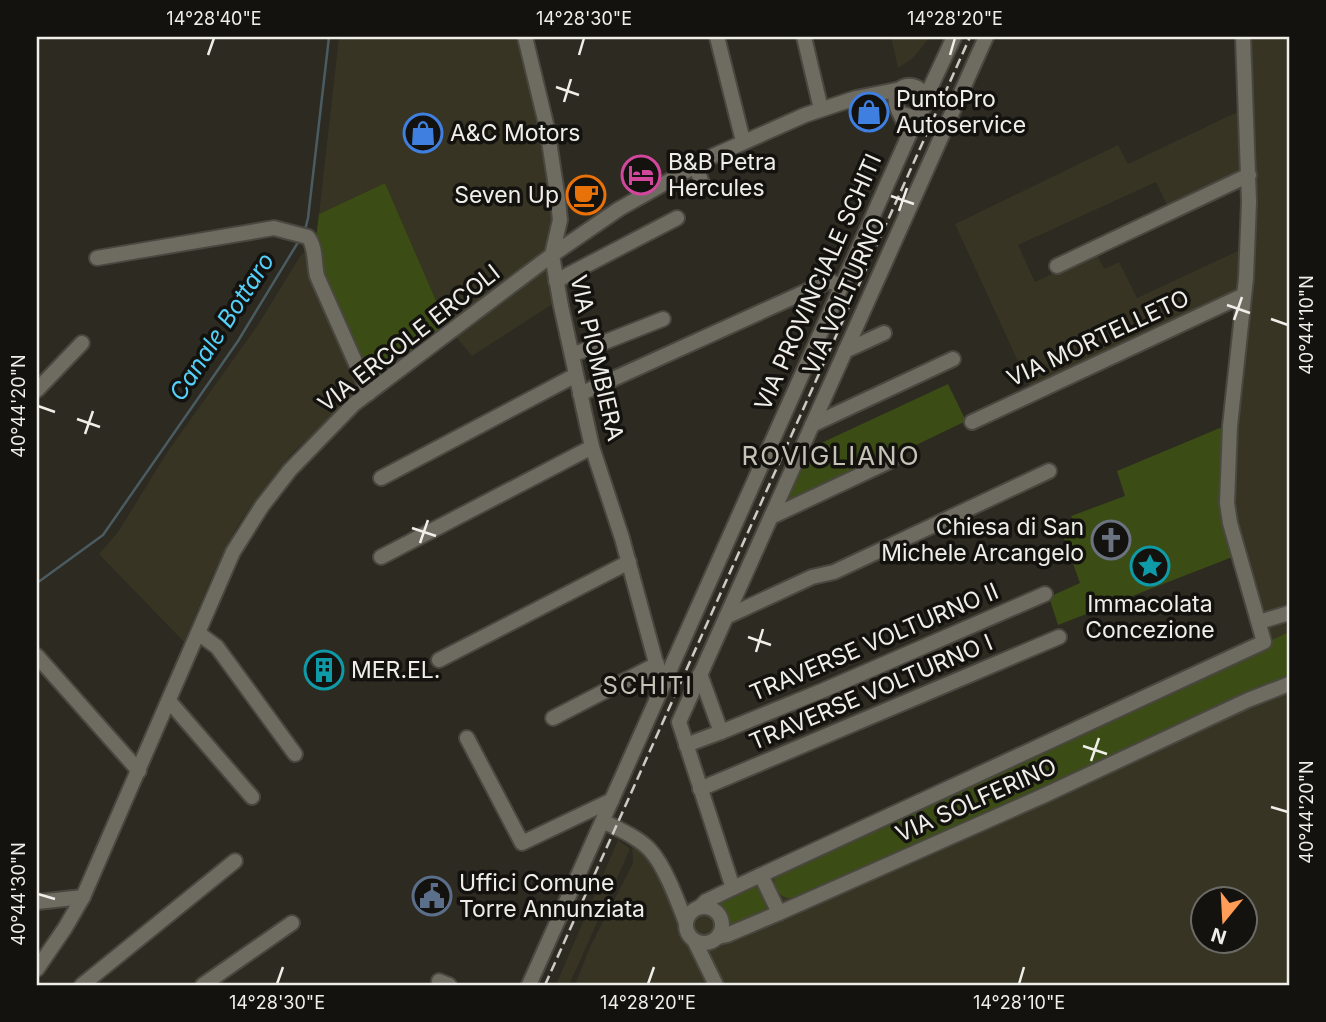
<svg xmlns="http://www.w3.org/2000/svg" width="1326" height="1022" viewBox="0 0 1326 1022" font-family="Inter,sans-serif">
	<rect width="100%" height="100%" fill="#2c2a21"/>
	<g fill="#373424" fill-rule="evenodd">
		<polygon points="339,37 519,37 552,194 553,208 550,226 550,269 554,303 472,356 447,326 385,183 319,214"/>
		<polygon points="891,37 930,37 913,58 898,68"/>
		<path d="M1246 37H1289V985H575L590 947 633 863 632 842 654 864 681 919 1266 646 1268 640 1234 513 1232 492 1234 434 1248 291 1253 193 1244 173 1168 207 1156 182 1018 245 1035 282 1096 253 1104 269 1119 262 1137 298 1242 249 1239 293 1031 390 955 224 1118 145 1128 164 1250 106ZM1204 900H1246V942H1204Z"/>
		<polygon points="302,253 310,254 361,385 360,392 292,453 259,495 238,525 213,574 184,642 99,554 118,532 168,451 258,325"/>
		<polygon points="618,840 630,849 569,985 556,985"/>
	</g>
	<g fill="#3b4c15">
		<polygon points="385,183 447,326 412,353 401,349 390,359 390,370 372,384 320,273 316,238 319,214"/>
		<polygon points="948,384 966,421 777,512 804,451"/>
		<polygon points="1227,425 1235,556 1058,625 1049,597 1080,583 1062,533 1076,529 1071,516 1125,496 1117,471"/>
		<path d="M1289 632V674L797 899C782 900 770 890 776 874Z"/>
		<path d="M761 875 779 913 721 932C725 915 715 909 700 907Z"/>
	</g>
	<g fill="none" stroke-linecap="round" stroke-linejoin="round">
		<g stroke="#4a5c61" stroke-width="2.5">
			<polyline points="305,230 308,218 329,37"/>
			<polyline points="37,583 103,535 238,341 300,239"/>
		</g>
		<defs>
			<g id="minor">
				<polyline points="525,37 547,128 558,200 560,220 552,255 561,306 592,447 622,538 659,674 665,683"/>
				<polyline points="717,37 743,141"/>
				<polyline points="804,37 821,109"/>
				<polyline points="926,97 954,37"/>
				<path d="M902 114 914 117 922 112 926 97C920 84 900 80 896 97 893 107 907 123 909 135"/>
				<polyline points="695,165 702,183"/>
				<path d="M97 258 274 228 308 237C316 247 314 263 317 276L369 393"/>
				<polyline points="1057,266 1249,175"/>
				<polyline points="556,281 677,218"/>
				<polyline points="845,351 884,333"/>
				<polyline points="572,355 663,319"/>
				<polyline points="37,390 82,343"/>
				<polyline points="580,394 829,281 842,286"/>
				<polyline points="972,422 1244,295"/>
				<polyline points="812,425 953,359"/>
				<polyline points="381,478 576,375"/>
				<polyline points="771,517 892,460"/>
				<polyline points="381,557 592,447"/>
				<polyline points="726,617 812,577 834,572 1049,471"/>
				<polyline points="1259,622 1289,613"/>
				<polyline points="198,633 217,647 295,754"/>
				<polyline points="37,656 139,771"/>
				<polyline points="439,660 629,562"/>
				<polyline points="700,674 721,732 824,690 1045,594"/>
				<polyline points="169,701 252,797"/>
				<polyline points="553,718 657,664"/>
				<polyline points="467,738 522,843 612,800"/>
				<polyline points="686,745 721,732"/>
				<polyline points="700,789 1059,637"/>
				<path d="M603 821C618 829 638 837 650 850 665 866 678 902 686 923"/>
				<polyline points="761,875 779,913"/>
				<polyline points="733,888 679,722 986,37"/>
				<polyline points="37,902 83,897"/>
				<polyline points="700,907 706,901 733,888 1264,642 1230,523 1227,503 1230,426 1246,278 1249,202 1243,37"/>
				<circle cx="704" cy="925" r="18"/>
				<polyline points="718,937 727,935 779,913 1045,795 1248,700 1289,684"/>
				<polyline points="694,940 716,985"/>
				<polyline points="37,969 65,928 83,897 233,552 262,506 290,470 354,404 552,255 619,209 713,156 805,115 856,98 901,89"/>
				<polyline points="439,981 449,985"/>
				<polyline points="82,985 235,861"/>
				<polyline points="203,985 292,923"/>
				<polyline points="529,985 918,115"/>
			</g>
		</defs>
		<use href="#minor" stroke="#49473f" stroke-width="18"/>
		<use href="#minor" stroke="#6e6b61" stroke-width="14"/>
		<polyline stroke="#cdcbc5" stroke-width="2.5" stroke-dasharray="10 5" stroke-linecap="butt" points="545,985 970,37"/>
	</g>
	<path fill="none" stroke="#efeee8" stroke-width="2.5" d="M208 55 214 38M579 55 584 38M950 55 955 38M556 87 579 95M564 102 571 79M891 196 914 204M899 211 907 188M1227 305 1250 313M1271 319 1288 325M1234 320 1242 297M38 406 55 412M77 419 100 427M85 434 93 411M412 528 436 536M420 543 428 520M748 637 771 645M756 652 763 629M1083 746 1107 754M1091 761 1099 738M1271 807 1288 812M38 894 55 899M277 984 283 967M648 984 654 967M1019 984 1024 967"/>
	<defs>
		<symbol id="shop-ring" viewBox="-11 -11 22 22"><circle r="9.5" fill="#13120e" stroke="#3f7fe0" stroke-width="1.5"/><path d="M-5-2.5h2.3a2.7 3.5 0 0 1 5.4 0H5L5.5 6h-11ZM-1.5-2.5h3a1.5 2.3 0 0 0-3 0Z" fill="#3f7fe0"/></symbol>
		<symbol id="hotel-ring" viewBox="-11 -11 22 22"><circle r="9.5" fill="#13120e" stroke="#d1479c" stroke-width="1.5"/><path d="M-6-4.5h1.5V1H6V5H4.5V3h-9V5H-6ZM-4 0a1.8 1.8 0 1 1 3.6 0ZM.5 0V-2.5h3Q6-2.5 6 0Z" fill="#d1479c"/></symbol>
		<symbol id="cafe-ring" viewBox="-11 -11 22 22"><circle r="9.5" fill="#13120e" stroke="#e8710a" stroke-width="1.5"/><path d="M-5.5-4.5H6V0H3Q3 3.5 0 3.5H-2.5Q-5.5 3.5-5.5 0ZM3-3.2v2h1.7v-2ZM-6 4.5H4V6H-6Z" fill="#e8710a"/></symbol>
		<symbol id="church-ring" viewBox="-11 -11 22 22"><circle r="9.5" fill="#13120e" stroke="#6b7280" stroke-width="1.5"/><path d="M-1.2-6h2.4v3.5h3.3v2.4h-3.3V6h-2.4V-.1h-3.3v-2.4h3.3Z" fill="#6b7280"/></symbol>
		<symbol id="sight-ring" viewBox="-11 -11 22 22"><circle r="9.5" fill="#13120e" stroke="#0f9aa8" stroke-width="1.5"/><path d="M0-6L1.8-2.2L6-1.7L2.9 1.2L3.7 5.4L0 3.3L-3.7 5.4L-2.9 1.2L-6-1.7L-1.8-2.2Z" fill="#0f9aa8"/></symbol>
		<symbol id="building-ring" viewBox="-11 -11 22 22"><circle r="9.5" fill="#13120e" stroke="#0f9aa8" stroke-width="1.5"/><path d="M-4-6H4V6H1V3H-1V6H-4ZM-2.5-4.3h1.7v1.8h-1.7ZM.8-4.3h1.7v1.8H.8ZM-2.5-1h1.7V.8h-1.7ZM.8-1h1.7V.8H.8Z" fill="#0f9aa8"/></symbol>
		<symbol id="civic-ring" viewBox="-11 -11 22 22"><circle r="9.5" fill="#13120e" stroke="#5c6f8a" stroke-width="1.5"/><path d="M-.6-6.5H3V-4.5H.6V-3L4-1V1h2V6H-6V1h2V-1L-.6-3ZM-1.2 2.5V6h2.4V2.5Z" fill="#5c6f8a"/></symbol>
	</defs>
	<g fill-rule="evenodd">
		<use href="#shop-ring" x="847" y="90" width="44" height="44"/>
		<use href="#shop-ring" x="401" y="111" width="44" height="44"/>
		<use href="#hotel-ring" x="619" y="153" width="44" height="44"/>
		<use href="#cafe-ring" x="564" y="173" width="44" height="44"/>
		<use href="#church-ring" x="1089" y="518" width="44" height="44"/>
		<use href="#sight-ring" x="1128" y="544" width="44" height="44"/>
		<use href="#building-ring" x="302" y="648" width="44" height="44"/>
		<use href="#civic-ring" x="410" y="874" width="44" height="44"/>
	</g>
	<g text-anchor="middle" stroke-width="7" stroke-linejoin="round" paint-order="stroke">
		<g font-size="23" fill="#efeee8" stroke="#13120e" text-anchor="start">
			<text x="896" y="107">PuntoPro<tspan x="896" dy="26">Autoservice</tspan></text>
			<text x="450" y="141">A&amp;C Motors</text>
			<text x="668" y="170">B&amp;B Petra<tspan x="668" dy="26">Hercules</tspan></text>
			<text x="559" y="203" text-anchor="end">Seven Up</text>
			<text x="1084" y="535" text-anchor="end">Chiesa di San<tspan x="1084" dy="26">Michele Arcangelo</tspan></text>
			<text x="1150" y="612" text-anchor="middle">Immacolata<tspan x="1150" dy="26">Concezione</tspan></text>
			<text x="351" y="678">MER.EL.</text>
			<text x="459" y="891">Uffici Comune<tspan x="459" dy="26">Torre Annunziata</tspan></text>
		</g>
		<g font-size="23" fill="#efeee8" stroke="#13120e">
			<text transform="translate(818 282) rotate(-66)" y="8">VIA PROVINCIALE SCHITI</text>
			<text transform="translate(844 296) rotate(-66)" y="8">VIA VOLTURNO</text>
			<text transform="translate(409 338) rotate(-38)" y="8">VIA ERCOLE ERCOLI</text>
			<text transform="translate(1098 338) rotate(-25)" y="8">VIA MORTELLETO</text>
			<text transform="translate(597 358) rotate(77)" y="8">VIA PIOMBIERA</text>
			<text transform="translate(874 642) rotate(-23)" y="8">TRAVERSE VOLTURNO II</text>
			<text transform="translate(871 692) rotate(-23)" y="8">TRAVERSE VOLTURNO I</text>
			<text transform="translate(976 800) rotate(-24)" y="8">VIA SOLFERINO</text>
		</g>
		<g font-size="24" font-style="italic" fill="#54d0fa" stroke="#13120e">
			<text transform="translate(222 327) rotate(-57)" y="8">Canale Bottaro</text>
		</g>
		<g font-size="24" letter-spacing="2" fill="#c5c3b7" stroke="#13120e">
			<text x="648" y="694">SCHITI</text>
		</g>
		<g font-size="26" letter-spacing="2" fill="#c5c3b7" stroke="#13120e">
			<text x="831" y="465">ROVIGLIANO</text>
		</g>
	</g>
	<rect width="1326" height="1022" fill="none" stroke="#13120e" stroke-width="77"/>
	<g transform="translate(1224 920) rotate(198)"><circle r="33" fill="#13120e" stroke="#6b6a65" stroke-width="2"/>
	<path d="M0-5L12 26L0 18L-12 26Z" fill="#fe9c58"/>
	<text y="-10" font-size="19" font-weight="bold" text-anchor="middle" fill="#efeee8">N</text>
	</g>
	<rect x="38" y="38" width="1250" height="946" fill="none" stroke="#efeee8" stroke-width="2.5"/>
	<g font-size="18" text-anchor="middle" fill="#efeee8">
		<text x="214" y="25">14°28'40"E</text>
		<text x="584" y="25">14°28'30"E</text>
		<text x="955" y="25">14°28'20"E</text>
		<text transform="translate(1307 325) rotate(-90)" y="6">40°44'10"N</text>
		<text transform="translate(19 406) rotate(-90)" y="6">40°44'20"N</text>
		<text transform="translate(1307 812) rotate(-90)" y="6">40°44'20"N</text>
		<text transform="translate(19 894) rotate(-90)" y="6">40°44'30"N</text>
		<text x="277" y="1009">14°28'30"E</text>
		<text x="648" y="1009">14°28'20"E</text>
		<text x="1019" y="1009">14°28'10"E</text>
	</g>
</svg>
